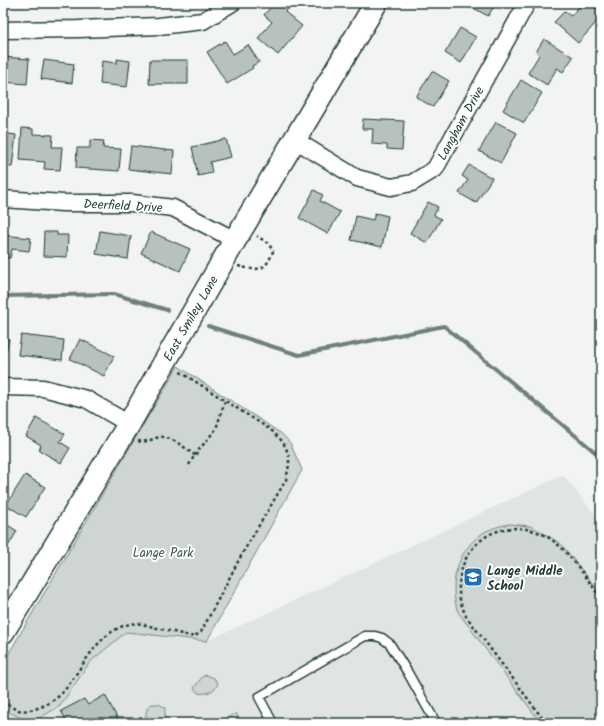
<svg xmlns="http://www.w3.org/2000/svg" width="604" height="726" viewBox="0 0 604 726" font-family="Kalam,sans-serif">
	<rect width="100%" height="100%" fill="#f2f3f3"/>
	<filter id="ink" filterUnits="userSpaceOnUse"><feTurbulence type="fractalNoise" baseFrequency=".025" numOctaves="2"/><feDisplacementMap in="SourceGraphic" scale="8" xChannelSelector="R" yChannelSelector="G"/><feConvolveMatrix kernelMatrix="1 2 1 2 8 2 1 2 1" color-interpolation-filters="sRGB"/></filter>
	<g filter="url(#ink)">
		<polygon fill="#e0e4e3" points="563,475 601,522 601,723 3,723 3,709 31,723 60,706 90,662 126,632 207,641"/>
		<g fill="#ced5d3" stroke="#768984">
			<polygon points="178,366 282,434 290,443 302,470 207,641 126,632 90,662 60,706 31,723 3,709 3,663"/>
			<path d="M509 524 530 526 540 531 561 544 601 594V723H541L458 612C448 584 457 550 483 533 491 528 500 526 509 524Z"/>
			<path d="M207 675 214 678 218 684C215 691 205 695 198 693L194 688 203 676Z"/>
			<path d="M152 704H159L165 708V718L161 723H148L146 721C146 714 145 708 152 704Z"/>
			<polygon points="236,713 241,723 218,723"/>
		</g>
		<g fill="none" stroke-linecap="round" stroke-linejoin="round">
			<g stroke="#6d807b" stroke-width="4">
				<polyline points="3,296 114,294 167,310"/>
				<polyline points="208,326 299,355 444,326 601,457"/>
			</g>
		</g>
		<g fill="#b7c1bd" stroke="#1f3d34">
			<polygon points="274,3 284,3 289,8 285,12 302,26 278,55 258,38 272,22 264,15"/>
			<polygon points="469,3 496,3 488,16 468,5"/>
			<polygon points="582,3 590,3 601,12 601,17 578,43 554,22 565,11 571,16"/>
			<polygon points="460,28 476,37 461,63 445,53"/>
			<polygon points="544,39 573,57 563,72 557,68 547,85 528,73 539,55 536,52"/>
			<polygon points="225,41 233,54 248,45 259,62 252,66 253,68 227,84 207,52"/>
			<polygon points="3,57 29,59 27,84 3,82"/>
			<polygon points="117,59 130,61 127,87 100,84 102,61 117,63"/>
			<polygon points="44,60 74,64 72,83 41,79"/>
			<polygon points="150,60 188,60 188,84 149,84"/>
			<polygon points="432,71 449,81 433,107 416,97"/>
			<polygon points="521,80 542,93 524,123 503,110"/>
			<polygon points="363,119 404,121 402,150 387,149 387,145 372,144 373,129 362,129"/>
			<polygon points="496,122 517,133 501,163 479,151"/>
			<polygon points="22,128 33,129 33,134 53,135 52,147 62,147 60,170 44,169 45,162 20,160"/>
			<polygon points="3,133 16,135 12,167 3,166"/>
			<polygon points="226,139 231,157 210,162 212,173 198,176 192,147"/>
			<polygon points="90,140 104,141 103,148 121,149 119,171 76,168 77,148 90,148"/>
			<polygon points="131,146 174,151 172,174 128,169"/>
			<polygon points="469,165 492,178 476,203 459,193 468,180 462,176"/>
			<polygon points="314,190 323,195 320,201 340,212 328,234 299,218"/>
			<polygon points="428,202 438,207 434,215 441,219 427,243 410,233"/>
			<polygon points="375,213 388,216 382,247 351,240 356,216 373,220"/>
			<polygon points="100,231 131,236 128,259 96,254"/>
			<polygon points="44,232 57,232 57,235 68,235 67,257 43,256"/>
			<polygon points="151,232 190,249 180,271 141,253"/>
			<polygon points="3,235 31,238 29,251 12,249 10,258 3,258"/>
			<polygon points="21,335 64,340 62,360 18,355"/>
			<polygon points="3,338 9,339 4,361 3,361"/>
			<polygon points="80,339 114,356 104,376 70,359"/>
			<polygon points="36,418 65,434 60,442 70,448 61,463 39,450 41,445 26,436"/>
			<polygon points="25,475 45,487 26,517 6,505"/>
			<polygon points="3,522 17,531 3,555"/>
			<polygon points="105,695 120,723 68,723 61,711 84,699 88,705"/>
		</g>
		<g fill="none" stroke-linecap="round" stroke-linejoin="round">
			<defs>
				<polyline id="lane" points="273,723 259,697 365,636 375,636 382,638 390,644 408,673 436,723"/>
				<g id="street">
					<polyline points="3,30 78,29 159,26 203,21 232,3"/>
					<polyline points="295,140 357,178 391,187 412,183 435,169 527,3"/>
					<polyline points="3,199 63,203 132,203 173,208 235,240"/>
					<polyline points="3,387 43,388 86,399 129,424"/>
				</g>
				<polyline id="secondary" points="3,632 129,424 235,240 376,3"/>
			</defs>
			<use href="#lane" stroke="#1f3d34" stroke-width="11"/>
			<use href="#street" stroke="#1f3d34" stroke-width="19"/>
			<use href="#secondary" stroke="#1f3d34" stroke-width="25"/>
			<g stroke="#1f3d34" stroke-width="2.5" stroke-dasharray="3 3" stroke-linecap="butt">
				<path d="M238 266C257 271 266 272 273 251L269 244 257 236"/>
				<path d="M138 441C146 443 152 439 159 437 170 435 188 450 196 456"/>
				<polyline points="189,465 193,458 196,456 197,452 216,429 225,401"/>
				<path d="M3 700C8 704 13 709 18 710 33 713 53 703 63 692 84 667 99 626 137 623L194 637 201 632 242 554 286 480 289 465V455L283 442 271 430 179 371"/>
				<path d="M546 723 466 616C462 607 459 599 459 590 458 544 500 515 542 534 565 544 586 578 601 598"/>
			</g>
			<use href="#lane" stroke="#fff" stroke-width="8"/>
			<use href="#street" stroke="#fff" stroke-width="16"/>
			<use href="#secondary" stroke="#fff" stroke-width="22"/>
		</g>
	</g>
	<defs>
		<symbol id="school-square" viewBox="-11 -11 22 22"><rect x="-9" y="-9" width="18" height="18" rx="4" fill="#1f6fb2" stroke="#fff"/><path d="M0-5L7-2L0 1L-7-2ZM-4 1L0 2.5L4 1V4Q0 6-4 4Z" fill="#fff"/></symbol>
	</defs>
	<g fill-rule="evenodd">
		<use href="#school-square" x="462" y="566" width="22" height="22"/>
	</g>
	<g text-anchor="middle" stroke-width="4" stroke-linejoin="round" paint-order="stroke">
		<g font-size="13" fill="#1f3d34" stroke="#fff">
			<text transform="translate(460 123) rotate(-61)" y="5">Langham Drive</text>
			<text transform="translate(123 205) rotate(3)" y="5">Deerfield Drive</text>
			<text transform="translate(190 318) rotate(-60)" y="5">East Smiley Lane</text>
		</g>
		<g font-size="13" fill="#425b54" stroke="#fff">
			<text x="163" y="557">Lange Park</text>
		</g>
		<g font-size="13" font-weight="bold" fill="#1f3d34" stroke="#fff" text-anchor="start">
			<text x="487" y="575">Lange Middle<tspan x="487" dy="15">School</tspan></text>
		</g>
	</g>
	<rect width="604" height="726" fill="none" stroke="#fff" stroke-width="16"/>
	<rect x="8" y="8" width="588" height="710" fill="none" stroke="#1f3d34" stroke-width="1.5" filter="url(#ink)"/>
</svg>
